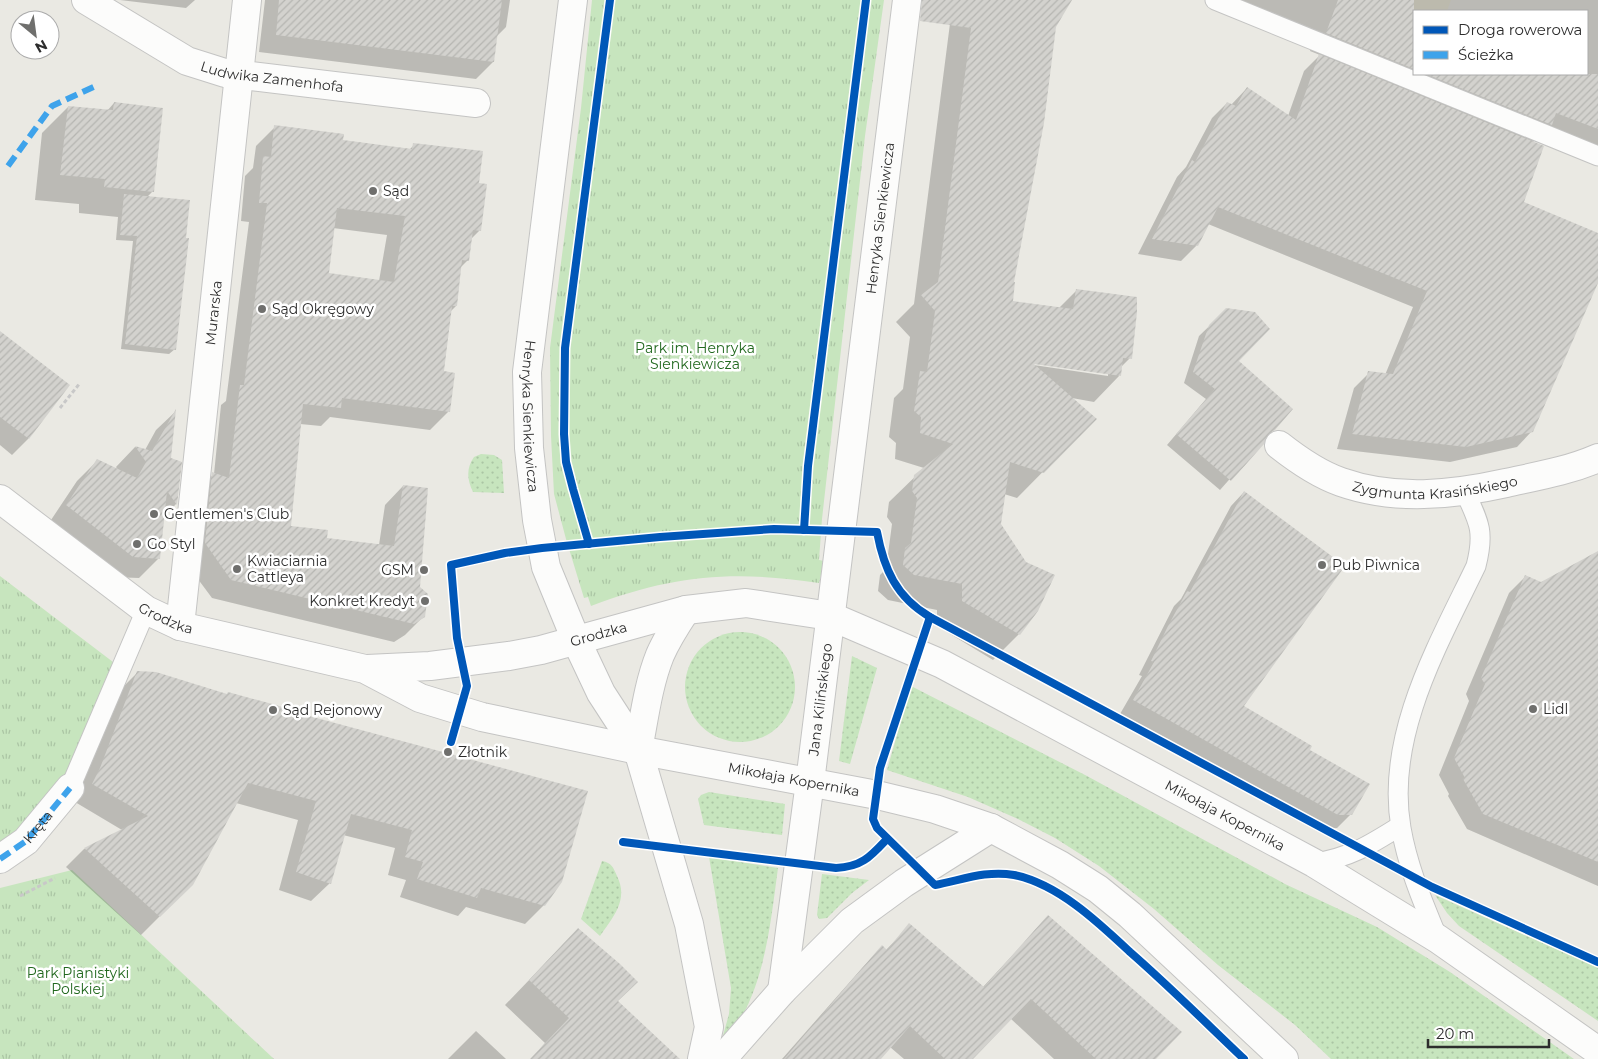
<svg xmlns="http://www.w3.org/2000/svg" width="1598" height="1059" viewBox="0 0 1598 1059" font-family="Montserrat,sans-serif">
	<defs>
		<pattern id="grass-dots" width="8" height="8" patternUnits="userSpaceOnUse" patternTransform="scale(1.25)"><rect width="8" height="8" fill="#c7e5be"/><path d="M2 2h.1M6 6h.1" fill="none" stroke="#abc5a4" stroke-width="1.8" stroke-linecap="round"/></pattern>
		<pattern id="park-tufts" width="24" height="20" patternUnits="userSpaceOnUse" patternTransform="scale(1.25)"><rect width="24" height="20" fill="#c7e5be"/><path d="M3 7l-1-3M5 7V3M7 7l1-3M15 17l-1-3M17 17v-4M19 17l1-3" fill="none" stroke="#abc5a4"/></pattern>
		<pattern id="building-hatch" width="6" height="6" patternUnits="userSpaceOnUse" patternTransform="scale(1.25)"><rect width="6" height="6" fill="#d3d2ce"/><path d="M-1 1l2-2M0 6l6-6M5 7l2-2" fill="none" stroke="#b5b5b1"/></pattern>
	</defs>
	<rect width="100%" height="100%" fill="#eae9e3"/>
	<polygon fill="#ece9d9" points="1377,0 1451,0 1447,11 1414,11 1414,14"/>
	<g fill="url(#grass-dots)">
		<path d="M481 454 494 455 502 460 504 493 473 492C467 480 466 468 474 457Z"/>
		<circle cx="740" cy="687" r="55"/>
		<polygon points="852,656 877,668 850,764 839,761"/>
		<polygon points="911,686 1087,776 1285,884 1377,927 1450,972 1574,1059 1331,1059 1295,1025 1218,965 1154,909 1099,866 1055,838 1018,819 968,797 887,770"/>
		<polygon points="709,792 785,804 782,835 704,825 698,799 701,795"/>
		<path d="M709 857 778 868C771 919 766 979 737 1025 732 1033 725 1041 719 1050L729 1014 731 988Z"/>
		<path d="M602 861C612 863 613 867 617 876 629 900 613 917 600 936L581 919Z"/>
		<polygon points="822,874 869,880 852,893 827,918 819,919 817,915"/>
		<polygon points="1435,895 1598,968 1598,1021 1459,926 1447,913"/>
	</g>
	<g fill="url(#park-tufts)">
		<path d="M592 0H884L865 136 822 519 819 560 824 561 819 583C733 570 673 575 591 606L588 597 584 598 566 539 554 494 551 436 550 348 581 108Z"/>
		<polygon points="0,576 113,662 80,788 0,868"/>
		<polygon points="72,870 274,1059 0,1059 0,888"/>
	</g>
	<g fill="#0003" fill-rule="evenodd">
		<polygon points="120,0 195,0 186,8"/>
		<polygon points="265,0 510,0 506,27 496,37 493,62 476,79 259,52"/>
		<path d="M953 0H1066L1055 26 1012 283V302L1058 309 1076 291 1130 358 1120 368 1119 376 1094 402 1072 398 1095 419 1017 498 1004 494 1000 524 1025 563 1019 634 993 660 937 626V610L888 600 878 591 880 575 886 569 892 524 887 517 889 502 924 468 895 459 896 443 889 437 894 398 903 389 910 337 896 322 914 304ZM1028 362 1108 373V376L1027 364Z"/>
		<path d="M1208 0H1598V148L1543 132 1532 143 1523 203 1598 234V279L1532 431 1517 447 1450 462 1337 449 1354 388 1369 373 1385 375 1413 307 1208 224 1197 245 1181 261 1138 254 1177 177 1186 167 1212 118 1227 103 1231 105 1247 88 1288 116 1304 71 1320 55 1310 51 1313 41ZM1414 11H1587V74H1414Z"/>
		<polygon points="114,103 162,109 152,192 147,197 175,349 169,354 121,349 133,241 116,240 118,217 79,213 79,204 35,200 42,133 68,107 107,111"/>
		<path d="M275 127 342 141 409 150 414 145 478 184 480 230 471 239 468 260 460 268 456 306 450 312 443 372 449 411 430 430 330 417 321 426 300 424 289 527 325 539 379 545 385 505 403 486 424 616 405 635 394 642 212 598 186 563 194 492 214 474 221 405 226 401 249 222 241 221 245 176 253 168 256 146ZM333 228 387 235 379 281 327 274Z"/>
		<polygon points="1226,310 1237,361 1274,429 1220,490 1167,445 1206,399 1184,383 1199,336"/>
		<polygon points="0,333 68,385 28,439 12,455 0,445"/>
		<polygon points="175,412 170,459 181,463 176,504 164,517 159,558 139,578 112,577 47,526 77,481 97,461 119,471 116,467 135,447 145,450 156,430"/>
		<polygon points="1244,492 1242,707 1309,750 1351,814 1337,828 1324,829 1120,714 1142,676 1139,675 1174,606 1181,599 1231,506"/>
		<polygon points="1598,552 1598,886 1467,829 1448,796 1449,794 1439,775 1469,701 1466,694 1509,593 1525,577 1541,583"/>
		<polygon points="138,672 282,710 544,905 525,924 466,907 458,916 400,897 406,880 388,875 395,848 343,835 330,883 311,901 279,890 298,820 236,803 192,884 141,935 66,867 84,849 122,830 75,802 119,691"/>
		<polygon points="1048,917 1155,1059 1054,1059 1010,1018 971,1059 904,1059 890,1047 880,1059 782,1059 863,967 882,947 886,950 910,925 983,987"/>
		<polygon points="554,954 617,1002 651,1059 531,1059 545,1043 505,1005"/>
		<polygon points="476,1031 506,1059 448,1059"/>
	</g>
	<g fill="url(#building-hatch)" fill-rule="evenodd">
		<polygon points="279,0 502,0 494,62 276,35"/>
		<polygon points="922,0 1072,0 1056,27 1044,123 1014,282 1015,282 1013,301 1073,309 1076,289 1137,297 1137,312 1132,359 1123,358 1121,376 1034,364 1097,419 1044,473 1010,462 1001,524 1026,562 1055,575 1038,611 1020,635 962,601 962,584 914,575 903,565 905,548 911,543 917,498 912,491 914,475 953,444 920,433 921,417 914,411 920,371 927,372 935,311 921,295 938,282 971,28 920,21"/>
		<polygon points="1338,0 1414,0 1414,69 1326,33"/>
		<polygon points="1319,54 1544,146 1524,202 1598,233 1598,283 1533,432 1466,447 1352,434 1368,371 1393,374 1427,291 1218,207 1198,246 1152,239 1192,160 1195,162 1227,102 1236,106 1247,87 1296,120"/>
		<polygon points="1426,74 1598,74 1598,129 1556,113 1552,125"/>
		<polygon points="114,102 163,108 154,192 104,187 105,179 60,175 68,106 113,110"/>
		<path d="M274 125 344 134 343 140 412 149 413 143 483 151 479 183 487 184 481 231 473 230 469 261 462 260 457 306H452L444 371 455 373 450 412 342 398 341 408 303 404 291 526 328 530 327 538 394 546 403 485 428 488 420 587 428 594 425 617 414 624 231 580 205 543 212 472 229 478 240 385H244L267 203H259L263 156 271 157ZM337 208 405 216 394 282 329 273Z"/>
		<polygon points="124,194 190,200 186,238 189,238 176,350 125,344 137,236 120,235"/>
		<polygon points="1226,308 1255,312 1270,329 1239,361 1293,409 1275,430 1267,435 1264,444 1231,481 1176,434 1215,389 1193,372 1209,325"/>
		<polygon points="0,331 70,385 29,439 0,417"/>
		<polygon points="176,409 171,458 182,462 177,505 167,491 160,559 133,557 66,505 97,459 137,478 146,462 135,446 152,451"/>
		<polygon points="1244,491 1345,566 1244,706 1312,746 1310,750 1370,784 1352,815 1338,815 1133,700 1154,662 1151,661 1168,626 1187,591 1190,592"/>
		<polygon points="1598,551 1598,862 1483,814 1463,779 1465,778 1454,758 1485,684 1481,678 1525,575 1541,582"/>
		<polygon points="137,671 156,672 227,694 228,692 283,707 283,709 588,791 562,882 545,906 481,888 477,898 417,879 423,862 405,857 412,830 351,814 331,884 296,872 316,801 248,783 193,885 160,917 84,848 148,816 92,784 100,768"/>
		<polygon points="1048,915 1182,1032 1156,1059 1096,1059 1031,999 973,1059 945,1059 910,1026 881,1059 784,1059 882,945 887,950 909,923 984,987"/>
		<polygon points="578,928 620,964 638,982 618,1001 680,1059 530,1059 569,1018 529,980"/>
	</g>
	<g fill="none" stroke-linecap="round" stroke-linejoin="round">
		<defs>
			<g id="lane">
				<polyline points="1215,0 1598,156"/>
				<polyline points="70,788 146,610"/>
				<path d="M1314 863C1349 858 1370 845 1400 826"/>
				<path d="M1438 939C1423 902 1408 868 1401 828 1385 736 1438 645 1476 566 1485 531 1479 522 1464 490"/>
			</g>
			<g id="street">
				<path id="s1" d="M86 0 187 61 225 73 476 103"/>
				<path id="s2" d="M1279 445C1298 460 1318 474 1341 482 1395 501 1452 495 1506 483 1538 476 1568 471 1598 458"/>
				<path id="s3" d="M180 626 247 0"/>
				<polyline points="0,859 26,841 70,788"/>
			</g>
			<g id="secondary">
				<path id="s4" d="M573 0 527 372 529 448 537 520 546 567 576 640 601 693 638 750 689 924 709 1027 702 1059"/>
				<path id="s5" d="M0 499 146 610 180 626 365 669 420 698 482 717 638 750 877 795 935 809 991 828 1060 865 1098 889 1130 915 1284 1059"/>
				<path id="s6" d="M367 669 430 666 509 656 541 650 686 610 746 603 830 616 942 664 1314 863 1438 939 1598 1051"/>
				<path d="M638 750C644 719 648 685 660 655 667 639 676 625 686 610"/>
				<path id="s7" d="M782 991 810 782 907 0"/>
				<polyline points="722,1059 782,991 852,921 904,883 991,828"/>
			</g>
		</defs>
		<use href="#lane" stroke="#c4c4c3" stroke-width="21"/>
		<use href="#street" stroke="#c4c4c3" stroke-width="30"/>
		<use href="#secondary" stroke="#c4c4c3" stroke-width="30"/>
		<g stroke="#c8c8c8" stroke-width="3" stroke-dasharray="4 2.5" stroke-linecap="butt">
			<polyline points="60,408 80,383"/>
			<polyline points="20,896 55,878"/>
		</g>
		<use href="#lane" stroke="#fcfcfb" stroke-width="19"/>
		<use href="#street" stroke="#fcfcfb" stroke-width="28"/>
		<use href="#secondary" stroke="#fcfcfb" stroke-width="28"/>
		<g stroke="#3ea3eb" stroke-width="6" stroke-dasharray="12 6" stroke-linecap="butt">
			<polyline points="8,166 52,106 98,85"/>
			<path id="s8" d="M0 859 26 841 70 788"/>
		</g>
		<defs>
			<g id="cycleway">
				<polyline points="804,530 808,466 866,0"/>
				<polyline points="589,544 573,489 566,462 564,434 565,348 610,0"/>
				<path d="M930 617 880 768 873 819 877 828 935 885C962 880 986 870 1014 875 1058 884 1098 922 1130 952 1169 986 1206 1023 1244 1059"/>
				<path d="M451 742 467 686 457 638 451 565 505 553 542 548 660 537 774 529 877 532C884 569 896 597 930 617L1432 887 1598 962"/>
				<path d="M623 842 836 868C862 867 871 856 887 839"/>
			</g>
		</defs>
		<use href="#cycleway" stroke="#fff" stroke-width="11"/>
		<use href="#cycleway" stroke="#0057b8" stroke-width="8"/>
	</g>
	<g fill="#6f6f6d" stroke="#fff" stroke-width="2">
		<circle cx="373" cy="191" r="5"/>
		<circle cx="262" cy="309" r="5"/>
		<circle cx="154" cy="514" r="5"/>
		<circle cx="137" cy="544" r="5"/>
		<circle cx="1322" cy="565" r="5"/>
		<circle cx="237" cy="569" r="5"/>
		<circle cx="424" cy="570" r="5"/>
		<circle cx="425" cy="601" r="5"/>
		<circle cx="1533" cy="709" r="5"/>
		<circle cx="273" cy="710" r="5"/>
		<circle cx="448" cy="752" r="5"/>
	</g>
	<g text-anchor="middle" stroke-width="5" stroke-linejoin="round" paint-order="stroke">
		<g font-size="14" fill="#2d2d2d" stroke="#fff">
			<text dy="5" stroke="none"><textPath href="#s1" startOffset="205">Ludwika Zamenhofa</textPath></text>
			<text dy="5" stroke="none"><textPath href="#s7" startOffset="779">Henryka Sienkiewicza</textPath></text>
			<text dy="5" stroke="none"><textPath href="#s3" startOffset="315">Murarska</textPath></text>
			<text dy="5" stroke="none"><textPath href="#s4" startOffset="419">Henryka Sienkiewicza</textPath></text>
			<text dy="5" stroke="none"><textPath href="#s2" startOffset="168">Zygmunta Krasińskiego</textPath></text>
			<text dy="5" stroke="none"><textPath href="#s5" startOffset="205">Grodzka</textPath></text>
			<text dy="5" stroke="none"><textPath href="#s6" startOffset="235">Grodzka</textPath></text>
			<text dy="5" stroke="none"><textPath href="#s7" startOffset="294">Jana Kilińskiego</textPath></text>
			<text dy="5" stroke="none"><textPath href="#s5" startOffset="856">Mikołaja Kopernika</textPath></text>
			<text dy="5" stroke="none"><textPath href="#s6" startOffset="914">Mikołaja Kopernika</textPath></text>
			<text dy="5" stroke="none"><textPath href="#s8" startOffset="50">Kręta</textPath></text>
		</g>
		<g font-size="14" fill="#2d2d2d" stroke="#fff" text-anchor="start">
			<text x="383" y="196">Sąd</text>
			<text x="272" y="314">Sąd Okręgowy</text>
			<text x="164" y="519">Gentlemen's Club</text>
			<text x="147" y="549">Go Styl</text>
			<text x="247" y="566">Kwiaciarnia<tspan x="247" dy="16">Cattleya</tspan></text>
			<text x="1332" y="570">Pub Piwnica</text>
			<text x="414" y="575" text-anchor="end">GSM</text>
			<text x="415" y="606" text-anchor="end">Konkret Kredyt</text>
			<text x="1543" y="714">Lidl</text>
			<text x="283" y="715">Sąd Rejonowy</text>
			<text x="458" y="757">Złotnik</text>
		</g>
		<g font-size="14" fill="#21681e" stroke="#fff">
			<text x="695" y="353">Park im. Henryka<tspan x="695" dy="16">Sienkiewicza</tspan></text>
			<text x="78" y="978">Park Pianistyki<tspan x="78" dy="16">Polskiej</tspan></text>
		</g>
	</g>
	<rect x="1413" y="10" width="175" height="65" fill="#ffffff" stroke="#ababab"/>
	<rect x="1423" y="26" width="25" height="8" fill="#0057b8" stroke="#ababab"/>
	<text x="1458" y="35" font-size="15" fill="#2d2d2d">Droga rowerowa</text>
	<rect x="1423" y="51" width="25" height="8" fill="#3ea3eb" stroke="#ababab"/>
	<text x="1458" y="60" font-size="15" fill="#2d2d2d">Ścieżka</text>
	<g transform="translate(35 35) rotate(151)"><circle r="24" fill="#ffffff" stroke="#ababab"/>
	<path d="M0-4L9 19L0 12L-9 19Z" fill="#6f6f6d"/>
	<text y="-8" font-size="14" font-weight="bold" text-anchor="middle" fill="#2d2d2d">N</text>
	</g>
	<path d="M1428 1039v8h121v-8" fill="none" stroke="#2d2d2d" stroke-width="2.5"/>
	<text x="1436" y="1039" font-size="15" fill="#2d2d2d" stroke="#ffffff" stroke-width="4" paint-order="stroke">20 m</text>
</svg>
